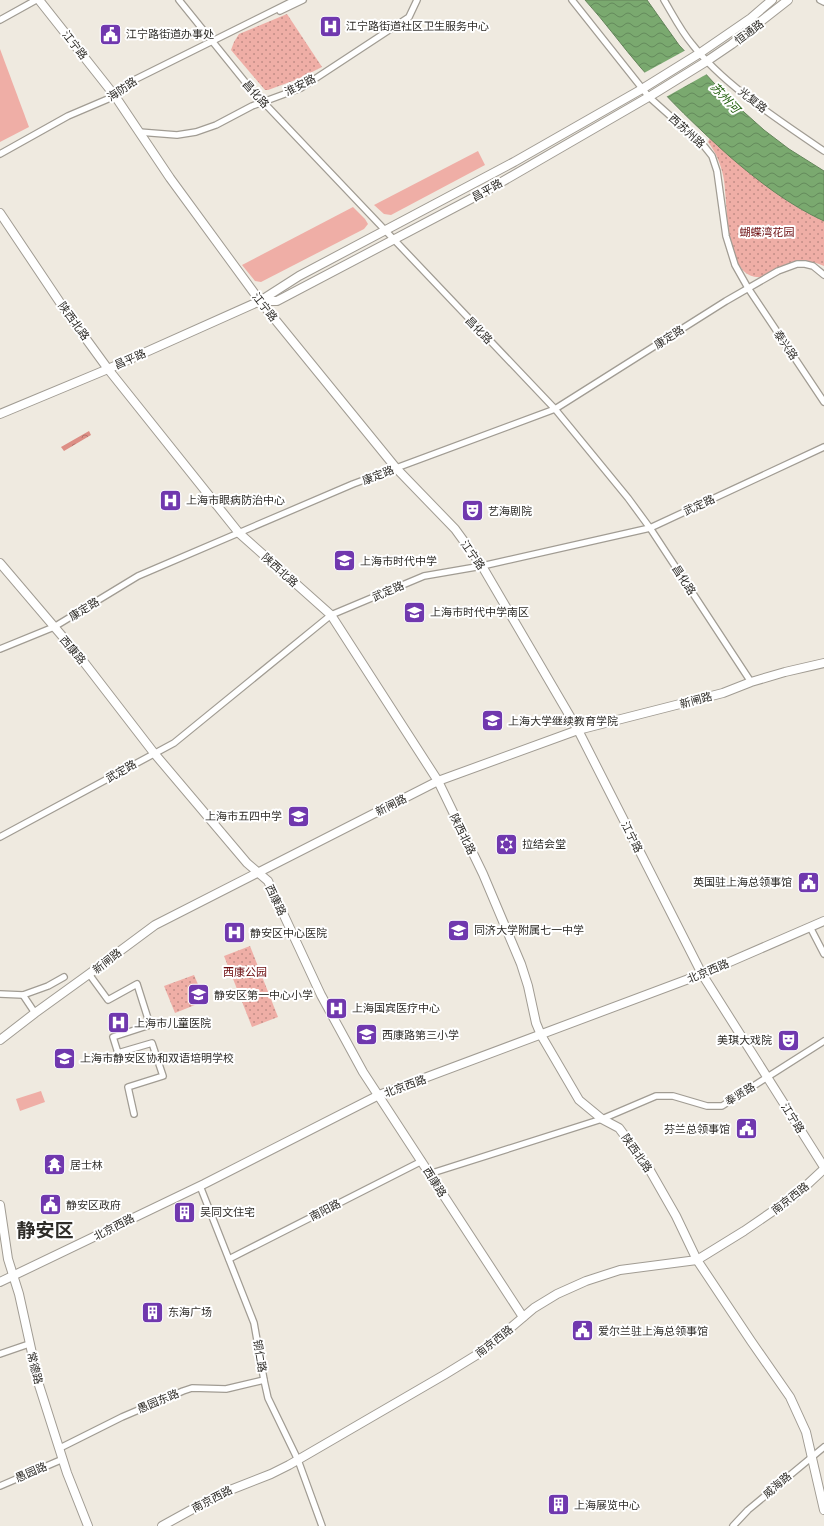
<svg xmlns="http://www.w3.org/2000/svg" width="824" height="1526" viewBox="0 0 824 1526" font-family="Raleway,'Noto Sans SC',sans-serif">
	<defs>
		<pattern id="forest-crowns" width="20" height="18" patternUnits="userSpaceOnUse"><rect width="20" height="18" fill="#dd8e85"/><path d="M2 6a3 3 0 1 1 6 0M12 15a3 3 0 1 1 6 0" fill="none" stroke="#b4746d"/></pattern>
		<pattern id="park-dots" width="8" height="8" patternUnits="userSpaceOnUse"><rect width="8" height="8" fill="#efaea6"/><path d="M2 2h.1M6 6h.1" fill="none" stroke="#c28e87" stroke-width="1.8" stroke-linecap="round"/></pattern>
		<pattern id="water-waves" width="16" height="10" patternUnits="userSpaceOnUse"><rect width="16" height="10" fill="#7aa96f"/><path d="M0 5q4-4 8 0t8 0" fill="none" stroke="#648a5b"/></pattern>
	</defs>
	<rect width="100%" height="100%" fill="#efeae0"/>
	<g fill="#efaea6">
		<polygon points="0,49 29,127 0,142"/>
		<polygon points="478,151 485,165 391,215 384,214 374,205"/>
		<polygon points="353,207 365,219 368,224 364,229 261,282 255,281 242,265"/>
		<polygon points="41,1091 45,1102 20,1111 16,1099"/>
	</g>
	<polygon fill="url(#forest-crowns)" points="89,431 91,435 64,451 61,447"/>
	<g fill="url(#park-dots)">
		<polygon points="287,14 322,67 298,79 268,90 265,90 231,50 234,42 239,34"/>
		<path d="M710 138C745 169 781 202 824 221V266C798 255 787 265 763 277 722 283 729 200 723 175 720 162 716 153 708 142Z"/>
		<polygon points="250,946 278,1017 252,1027 224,956"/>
		<polygon points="194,975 205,1001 175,1013 164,986"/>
	</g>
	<path fill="url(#water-waves)" stroke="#64845a" d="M585 0H647L679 45 726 96 764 130 789 149 824 171V221C789 205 758 181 729 156 698 128 668 99 641 68 622 46 605 22 585 0Z"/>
	<polygon fill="#efeae0" points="686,50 707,74 666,97 644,73"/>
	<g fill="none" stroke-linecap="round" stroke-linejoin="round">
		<defs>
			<g id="street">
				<polyline points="179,0 250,88 555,409 628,498 650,528 751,682"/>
				<polyline points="572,0 649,97 704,146 712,156 717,171 726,236 735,265 748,288 824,402"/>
				<path d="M664 0C673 15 681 31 692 44 723 84 776 118 818 147L824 151"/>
				<polyline points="820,0 824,2"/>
				<polyline points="280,11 303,0"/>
				<polyline points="0,20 36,0"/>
				<polyline points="139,132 177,135 196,132 216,125 252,106 301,88 409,17 417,0"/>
				<polyline points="0,154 68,116 115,96 121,88 128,83 295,0"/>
				<polyline points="0,649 54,627 138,576 353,484 555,409 726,301 778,271 797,264 805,264 813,266 824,275"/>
				<polyline points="0,837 174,743 331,615 424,576 482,566 650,528 824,447"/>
				<polyline points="810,927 824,954"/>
				<polyline points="89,974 108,1000 137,984 150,1025 113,1037 118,1053 152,1043 163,1076 128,1087 134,1114"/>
				<polyline points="0,994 23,995"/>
				<polyline points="35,1013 23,995 48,986 64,977"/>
				<polyline points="429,1174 602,1119 656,1096 673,1096 707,1106 722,1106 824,1041"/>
				<polyline points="200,1186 254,1323 264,1380 268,1398 298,1460 322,1526"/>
				<polyline points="229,1259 422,1161"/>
				<polyline points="0,1354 29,1344"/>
				<polyline points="60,1448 122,1417 183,1391 192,1388 226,1389 264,1380"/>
				<polyline points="0,1486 63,1459"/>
				<polyline points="733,1526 748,1510 824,1447"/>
			</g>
			<g id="secondary">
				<polyline points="39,0 115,96 170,178 260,301 396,468 455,529 482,566 578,730 702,974 824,1167"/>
				<polyline points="0,213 65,310 108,369 239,533 331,615 438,781 483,874 521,964 528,986 536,1023 541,1035 579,1100 602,1119 619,1128 648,1167 676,1216 697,1260 751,1341 790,1397 806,1432 824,1510"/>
				<polyline points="260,301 277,301 486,191 652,95 707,61 732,44 788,0"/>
				<polyline points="0,414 108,369 260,301 299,276 514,162 642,89 700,53 751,18 772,0"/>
				<polyline points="0,563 80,657 154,753 247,863 268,881 321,995 363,1072 523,1317"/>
				<polyline points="0,1040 35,1013 89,974 155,925 438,781 578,730 723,693 751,682 785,672 824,663"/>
				<polyline points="0,1205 8,1259 19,1294 39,1385 67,1473 88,1526"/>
				<polyline points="0,1282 204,1184 379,1095 702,974 824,921"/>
				<polyline points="162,1526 220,1494 271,1474 289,1465 444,1375 483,1351 534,1308 557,1294 586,1281 620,1270 697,1260 744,1231 795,1196 824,1169"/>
			</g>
		</defs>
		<use href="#street" stroke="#a19c93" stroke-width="8"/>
		<use href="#secondary" stroke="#a19c93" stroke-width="10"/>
		<use href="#street" stroke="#fff" stroke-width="5.5"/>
		<use href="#secondary" stroke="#fff" stroke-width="8"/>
	</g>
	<defs>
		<symbol id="hospital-square" viewBox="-11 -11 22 22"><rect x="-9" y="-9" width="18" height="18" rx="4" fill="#7038ae" stroke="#fff"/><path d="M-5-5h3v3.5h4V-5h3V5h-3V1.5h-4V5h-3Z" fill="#fff"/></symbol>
		<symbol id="civic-square" viewBox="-11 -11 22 22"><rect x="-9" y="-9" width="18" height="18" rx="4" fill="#7038ae" stroke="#fff"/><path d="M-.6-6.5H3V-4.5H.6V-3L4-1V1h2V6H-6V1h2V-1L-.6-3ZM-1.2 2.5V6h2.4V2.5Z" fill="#fff"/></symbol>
		<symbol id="theatre-square" viewBox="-11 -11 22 22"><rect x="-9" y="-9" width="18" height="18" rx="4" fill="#7038ae" stroke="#fff"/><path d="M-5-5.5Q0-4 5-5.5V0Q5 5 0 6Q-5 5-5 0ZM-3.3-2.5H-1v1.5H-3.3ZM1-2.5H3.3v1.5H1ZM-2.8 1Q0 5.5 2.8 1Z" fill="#fff"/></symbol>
		<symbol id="school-square" viewBox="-11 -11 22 22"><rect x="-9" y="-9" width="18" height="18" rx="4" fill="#7038ae" stroke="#fff"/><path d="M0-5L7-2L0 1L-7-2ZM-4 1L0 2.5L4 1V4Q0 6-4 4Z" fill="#fff"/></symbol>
		<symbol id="synagogue-square" viewBox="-11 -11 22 22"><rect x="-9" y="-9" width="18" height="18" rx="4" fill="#7038ae" stroke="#fff"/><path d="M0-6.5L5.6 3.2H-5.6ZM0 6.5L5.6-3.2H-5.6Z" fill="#fff"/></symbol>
		<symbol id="temple-square" viewBox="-11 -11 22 22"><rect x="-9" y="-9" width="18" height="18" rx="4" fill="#7038ae" stroke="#fff"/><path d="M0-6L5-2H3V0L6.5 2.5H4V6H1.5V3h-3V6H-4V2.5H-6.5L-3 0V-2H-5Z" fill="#fff"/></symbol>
		<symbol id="building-square" viewBox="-11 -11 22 22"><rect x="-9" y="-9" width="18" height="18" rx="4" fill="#7038ae" stroke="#fff"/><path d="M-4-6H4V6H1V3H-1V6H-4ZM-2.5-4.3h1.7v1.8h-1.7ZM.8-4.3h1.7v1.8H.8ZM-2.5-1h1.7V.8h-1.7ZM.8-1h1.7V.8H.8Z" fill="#fff"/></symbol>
	</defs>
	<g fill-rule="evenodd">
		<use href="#hospital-square" x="318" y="14" width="25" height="25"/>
		<use href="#civic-square" x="98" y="22" width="25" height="25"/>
		<use href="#hospital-square" x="158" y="488" width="25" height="25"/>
		<use href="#theatre-square" x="460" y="498" width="25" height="25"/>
		<use href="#school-square" x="332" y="548" width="25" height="25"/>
		<use href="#school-square" x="402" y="600" width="25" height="25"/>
		<use href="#school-square" x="480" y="708" width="25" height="25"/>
		<use href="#school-square" x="286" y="804" width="25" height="25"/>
		<use href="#synagogue-square" x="494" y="832" width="25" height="25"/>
		<use href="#civic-square" x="796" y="870" width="25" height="25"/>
		<use href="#school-square" x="446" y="918" width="25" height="25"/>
		<use href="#hospital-square" x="222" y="920" width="25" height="25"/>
		<use href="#school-square" x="186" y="982" width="25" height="25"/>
		<use href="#hospital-square" x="324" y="996" width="25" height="25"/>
		<use href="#hospital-square" x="106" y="1010" width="25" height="25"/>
		<use href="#school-square" x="354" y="1022" width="25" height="25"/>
		<use href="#theatre-square" x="776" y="1028" width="25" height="25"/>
		<use href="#school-square" x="52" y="1046" width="25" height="25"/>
		<use href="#civic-square" x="734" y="1116" width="25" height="25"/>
		<use href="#temple-square" x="42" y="1152" width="25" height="25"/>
		<use href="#civic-square" x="38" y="1192" width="25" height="25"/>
		<use href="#building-square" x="172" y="1200" width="25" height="25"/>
		<use href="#building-square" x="140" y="1300" width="25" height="25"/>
		<use href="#civic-square" x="570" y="1318" width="25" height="25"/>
		<use href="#building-square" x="546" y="1492" width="25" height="25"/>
	</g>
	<g text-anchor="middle" stroke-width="4" stroke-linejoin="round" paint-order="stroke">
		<g font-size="11" fill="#2f2d29" stroke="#fff" text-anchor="start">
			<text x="346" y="30">江宁路街道社区卫生服务中心</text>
			<text x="126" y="38">江宁路街道办事处</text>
			<text x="186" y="504">上海市眼病防治中心</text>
			<text x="488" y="515">艺海剧院</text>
			<text x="360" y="565">上海市时代中学</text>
			<text x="430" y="616">上海市时代中学南区</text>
			<text x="508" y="725">上海大学继续教育学院</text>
			<text x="282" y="820" text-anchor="end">上海市五四中学</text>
			<text x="522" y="848">拉结会堂</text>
			<text x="792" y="886" text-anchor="end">英国驻上海总领事馆</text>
			<text x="474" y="934">同济大学附属七一中学</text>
			<text x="250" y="937">静安区中心医院</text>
			<text x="214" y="999">静安区第一中心小学</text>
			<text x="352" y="1012">上海国宾医疗中心</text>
			<text x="134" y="1027">上海市儿童医院</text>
			<text x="382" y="1039">西康路第三小学</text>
			<text x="772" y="1044" text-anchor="end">美琪大戏院</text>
			<text x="80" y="1062">上海市静安区协和双语培明学校</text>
			<text x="730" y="1133" text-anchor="end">芬兰总领事馆</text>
			<text x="70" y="1169">居士林</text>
			<text x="66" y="1209">静安区政府</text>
			<text x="200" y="1216">吴同文住宅</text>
			<text x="168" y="1316">东海广场</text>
			<text x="598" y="1335">爱尔兰驻上海总领事馆</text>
			<text x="574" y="1509">上海展览中心</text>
		</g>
		<g font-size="11" fill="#2f2d29" stroke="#fff">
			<text transform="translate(749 32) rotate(-37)" y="4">恒通路</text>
			<text transform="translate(75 45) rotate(52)" y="4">江宁路</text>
			<text transform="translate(300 85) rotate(-27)" y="4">淮安路</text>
			<text transform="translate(122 89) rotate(-34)" y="4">海防路</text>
			<text transform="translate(256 94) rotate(48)" y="4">昌化路</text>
			<text transform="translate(753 100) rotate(38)" y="4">光复路</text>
			<text transform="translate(687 131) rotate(42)" y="4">西苏州路</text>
			<text transform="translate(487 190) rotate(-29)" y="4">昌平路</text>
			<text transform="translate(265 307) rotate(52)" y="4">江宁路</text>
			<text transform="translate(74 321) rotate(54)" y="4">陕西北路</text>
			<text transform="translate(479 330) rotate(46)" y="4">昌化路</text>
			<text transform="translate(669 337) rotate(-32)" y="4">康定路</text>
			<text transform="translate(786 345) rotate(56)" y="4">泰兴路</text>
			<text transform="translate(130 359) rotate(-24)" y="4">昌平路</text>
			<text transform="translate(378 475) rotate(-21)" y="4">康定路</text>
			<text transform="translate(699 505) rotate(-25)" y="4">武定路</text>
			<text transform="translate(473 555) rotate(55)" y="4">江宁路</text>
			<text transform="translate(280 570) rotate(42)" y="4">陕西北路</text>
			<text transform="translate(684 580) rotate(57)" y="4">昌化路</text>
			<text transform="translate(388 591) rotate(-23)" y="4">武定路</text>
			<text transform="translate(84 609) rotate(-31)" y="4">康定路</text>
			<text transform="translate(73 650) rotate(50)" y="4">西康路</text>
			<text transform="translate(696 700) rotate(-15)" y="4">新闸路</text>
			<text transform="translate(121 771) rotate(-29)" y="4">武定路</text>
			<text transform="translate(391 805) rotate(-27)" y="4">新闸路</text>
			<text transform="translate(463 834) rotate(64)" y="4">陕西北路</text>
			<text transform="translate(632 837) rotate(63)" y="4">江宁路</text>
			<text transform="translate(276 900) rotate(64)" y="4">西康路</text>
			<text transform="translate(107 961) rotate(-38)" y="4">新闸路</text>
			<text transform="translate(708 971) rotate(-23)" y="4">北京西路</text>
			<text transform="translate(405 1086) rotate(-20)" y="4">北京西路</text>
			<text transform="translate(740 1094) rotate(-31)" y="4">奉贤路</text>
			<text transform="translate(793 1118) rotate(58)" y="4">江宁路</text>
			<text transform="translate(637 1153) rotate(55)" y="4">陕西北路</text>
			<text transform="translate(435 1182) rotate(58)" y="4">西康路</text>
			<text transform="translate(790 1198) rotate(-38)" y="4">南京西路</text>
			<text transform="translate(325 1210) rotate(-27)" y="4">南阳路</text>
			<text transform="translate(114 1227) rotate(-27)" y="4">北京西路</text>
			<text transform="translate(494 1341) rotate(-38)" y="4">南京西路</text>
			<text transform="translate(260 1356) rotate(81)" y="4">铜仁路</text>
			<text transform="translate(35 1368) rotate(76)" y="4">常德路</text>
			<text transform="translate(158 1401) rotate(-23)" y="4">愚园东路</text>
			<text transform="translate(31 1472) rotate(-23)" y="4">愚园路</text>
			<text transform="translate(777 1485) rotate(-40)" y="4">威海路</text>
			<text transform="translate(212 1499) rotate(-27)" y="4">南京西路</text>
		</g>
		<g font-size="11" fill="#69090c" stroke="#fff">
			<text x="767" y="236">蝴蝶湾花园</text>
			<text x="245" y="976">西康公园</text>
		</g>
		<g font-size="12" font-style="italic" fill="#1e5c08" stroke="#fff">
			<text transform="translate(725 98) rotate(47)" y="4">苏州河</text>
		</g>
		<g font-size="19" font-weight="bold" fill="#2f2d29" stroke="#fff">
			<text x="45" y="1237">静安区</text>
		</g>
	</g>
</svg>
